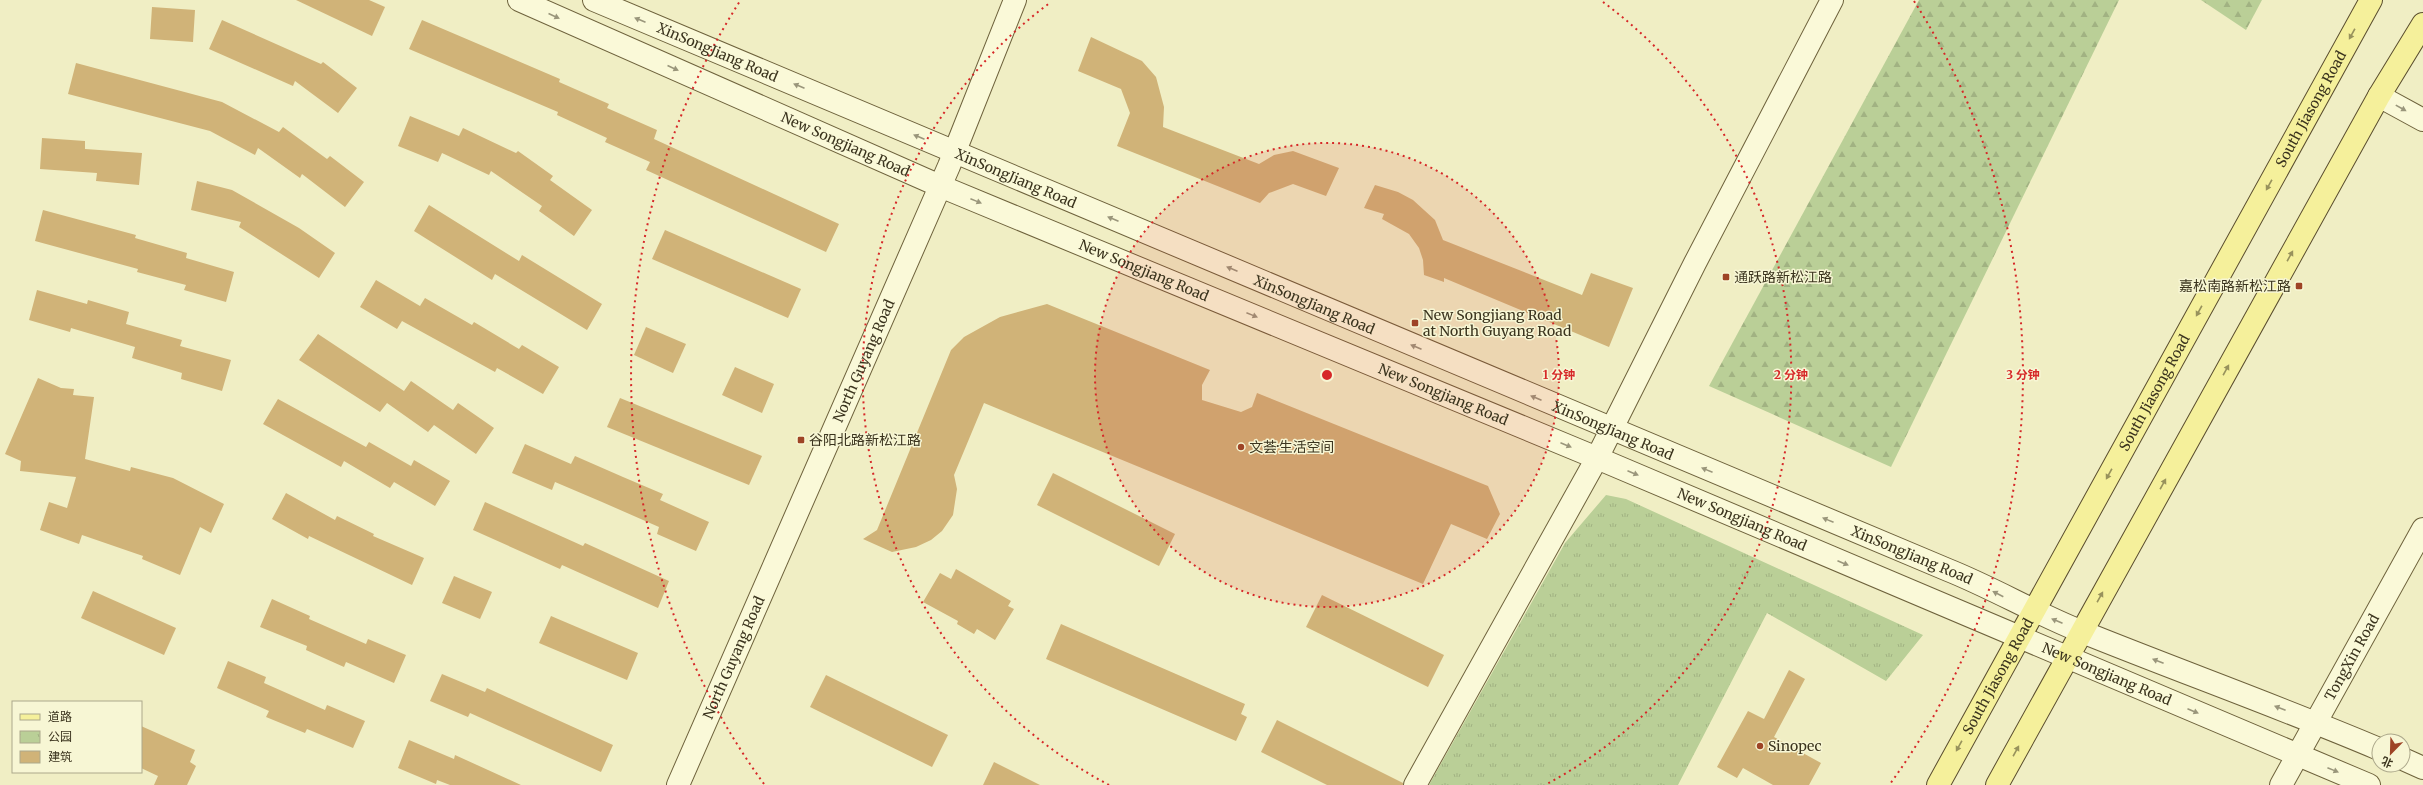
<svg xmlns="http://www.w3.org/2000/svg" width="2423" height="785" viewBox="0 0 2423 785" font-family="Merriweather,'Noto Sans SC',serif">
	<defs>
		<pattern id="forest-firs" width="22" height="20" patternUnits="userSpaceOnUse"><rect width="22" height="20" fill="#bacf97"/><path d="M5 1l3.5 6h-7zM16 11l3.5 6h-7z" fill="#a1b282"/></pattern>
		<pattern id="park-tufts" width="24" height="20" patternUnits="userSpaceOnUse"><rect width="24" height="20" fill="#bacf97"/><path d="M3 7l-1-3M5 7V3M7 7l1-3M15 17l-1-3M17 17v-4M19 17l1-3" fill="none" stroke="#a1b282"/></pattern>
	</defs>
	<rect width="100%" height="100%" fill="#f0eec4"/>
	<g fill="url(#forest-firs)">
		<polygon points="1919,0 2119,0 1891,467 1709,386"/>
		<polygon points="2201,0 2262,0 2246,30"/>
	</g>
	<polygon fill="url(#park-tufts)" points="1606,495 1626,499 1923,635 1886,681 1767,613 1678,785 1429,785 1565,543"/>
	<g fill="#d0b378">
		<polygon points="296,0 369,0 385,7 372,36"/>
		<polygon points="152,7 195,10 193,42 150,39"/>
		<polygon points="222,20 321,64 323,62 357,88 338,113 295,81 293,86 209,49"/>
		<polygon points="422,20 560,79 559,82 609,104 607,108 657,130 654,139 839,224 826,252 646,170 650,162 605,142 607,138 557,115 558,112 409,49"/>
		<polygon points="1091,37 1142,61 1156,77 1164,107 1163,127 1259,164 1274,155 1293,151 1339,168 1326,196 1293,184 1269,193 1260,203 1117,146 1130,113 1121,89 1078,71"/>
		<polygon points="76,63 222,102 279,132 283,127 327,159 330,156 364,182 345,207 302,174 300,178 258,148 255,155 210,131 68,94"/>
		<polygon points="410,116 459,136 463,128 516,153 518,151 553,176 550,180 592,210 574,236 539,211 542,206 491,171 489,175 442,153 438,162 398,146"/>
		<polygon points="42,138 85,141 85,149 142,153 139,185 96,181 97,173 40,169"/>
		<polygon points="197,181 232,190 299,228 335,253 319,278 239,227 241,222 191,210"/>
		<polygon points="1375,185 1398,192 1413,200 1435,220 1443,240 1582,295 1591,273 1633,288 1609,347 1444,278 1444,282 1424,275 1423,260 1419,248 1409,234 1382,219 1384,214 1364,208"/>
		<polygon points="429,205 519,261 522,255 602,304 587,330 495,274 492,280 414,231"/>
		<polygon points="43,210 136,235 135,238 187,253 186,258 234,272 226,302 184,290 186,285 137,272 138,269 35,241"/>
		<polygon points="665,230 801,289 788,318 652,259"/>
		<polygon points="376,280 420,306 425,298 472,325 474,322 519,349 522,345 559,367 543,394 497,368 495,372 402,321 397,329 360,307"/>
		<polygon points="37,290 87,304 88,300 129,312 126,324 182,340 180,346 231,360 222,391 181,379 182,373 132,358 135,347 71,328 70,332 29,320"/>
		<polygon points="1047,304 1210,370 1202,385 1202,400 1241,412 1252,407 1257,393 1488,486 1500,514 1487,539 1451,524 1423,584 984,403 954,475 957,489 953,515 942,531 931,540 916,547 892,552 863,539 877,530 951,350 964,337 1000,317"/>
		<polygon points="646,327 686,344 673,373 634,355"/>
		<polygon points="318,334 404,391 411,381 453,410 458,403 494,428 476,454 434,425 428,432 387,403 380,412 299,360"/>
		<polygon points="735,367 774,384 762,413 722,395"/>
		<polygon points="38,378 61,388 74,389 73,395 94,397 85,459 130,471 131,467 173,478 224,504 211,533 200,527 180,575 142,559 143,556 82,535 79,544 40,530 49,502 67,508 76,477 20,471 21,461 5,454"/>
		<polygon points="620,398 762,456 749,485 607,427"/>
		<polygon points="278,399 366,447 369,442 411,466 414,460 450,481 435,506 394,482 390,488 344,461 341,467 263,424"/>
		<polygon points="525,444 571,464 575,456 623,477 663,494 660,500 709,522 696,551 657,534 659,527 602,502 555,482 552,490 512,473"/>
		<polygon points="1053,473 1175,534 1159,566 1037,505"/>
		<polygon points="286,493 335,520 337,516 374,534 373,536 424,558 412,585 309,536 308,539 272,519"/>
		<polygon points="485,502 583,546 585,543 669,581 658,608 562,565 560,569 473,530"/>
		<polygon points="956,569 1011,601 1008,606 1014,609 995,640 977,629 974,634 957,624 958,621 923,602 940,573 951,579"/>
		<polygon points="454,576 492,592 480,619 442,603"/>
		<polygon points="93,591 176,628 164,655 81,618"/>
		<polygon points="1322,595 1444,655 1428,687 1306,627"/>
		<polygon points="272,599 310,616 309,619 366,644 368,639 406,655 394,683 346,662 344,667 306,650 307,646 260,627"/>
		<polygon points="551,616 638,653 627,680 539,643"/>
		<polygon points="1061,624 1245,704 1241,714 1247,717 1236,741 1046,659"/>
		<polygon points="228,661 266,677 264,683 325,710 327,705 365,721 353,748 307,729 305,733 266,717 269,711 217,688"/>
		<polygon points="1789,670 1805,679 1774,737 1821,763 1809,785 1773,785 1743,768 1737,778 1717,767 1748,711 1764,719"/>
		<polygon points="442,674 485,692 487,688 613,745 601,772 470,713 468,717 430,701"/>
		<polygon points="826,675 948,735 932,767 810,707"/>
		<polygon points="1277,720 1403,783 1403,785 1327,785 1261,752"/>
		<polygon points="141,726 195,750 190,762 196,766 187,785 154,785 158,776 141,768"/>
		<polygon points="409,740 454,759 455,755 521,785 450,785 437,780 436,784 398,768"/>
		<polygon points="994,762 1040,785 983,785"/>
	</g>
	<g fill="none" stroke-linecap="round" stroke-linejoin="round">
		<defs>
			<g id="secondary">
				<path id="s1" d="M519 0 940 186 1597 458 2369 785"/>
				<path id="s2" d="M594 0C1045 190 1495 383 1948 570 1993 588 2035 613 2080 631 2179 671 2280 707 2379 749"/>
				<polyline points="2379,96 2423,120"/>
				<polyline points="2403,759 2423,768"/>
				<path id="s3" d="M678 785 949 166 1015 0"/>
				<polyline points="1415,785 1597,458 1695,263 1832,0"/>
				<path id="s4" d="M2281 785 2423 529"/>
			</g>
			<g id="primary">
				<path id="s5" d="M1938 785 2371 0"/>
				<polyline points="1997,785 2379,96 2423,24"/>
			</g>
		</defs>
		<use href="#secondary" stroke="#6e623c" stroke-width="24"/>
		<use href="#primary" stroke="#5a4d2e" stroke-width="24"/>
		<use href="#secondary" stroke="#faf9d8" stroke-width="22"/>
		<use href="#primary" stroke="#f5f09b" stroke-width="22"/>
	</g>
	<defs><path id="oneway-solid" d="M-6-.8H1V-3.2L6.5 0L1 3.2V.8H-6Z"/></defs>
	<g fill="#9a967b">
		<use href="#oneway-solid" transform="translate(554 16) rotate(24)"/>
		<use href="#oneway-solid" transform="translate(640 20) rotate(-157)"/>
		<use href="#oneway-solid" transform="translate(673 68) rotate(24)"/>
		<use href="#oneway-solid" transform="translate(799 86) rotate(-157)"/>
		<use href="#oneway-solid" transform="translate(2401 108) rotate(29)"/>
		<use href="#oneway-solid" transform="translate(919 137) rotate(-157)"/>
		<use href="#oneway-solid" transform="translate(976 201) rotate(22)"/>
		<use href="#oneway-solid" transform="translate(1113 219) rotate(-157)"/>
		<use href="#oneway-solid" transform="translate(1232 269) rotate(-157)"/>
		<use href="#oneway-solid" transform="translate(1252 315) rotate(22)"/>
		<use href="#oneway-solid" transform="translate(1416 347) rotate(-157)"/>
		<use href="#oneway-solid" transform="translate(1536 398) rotate(-157)"/>
		<use href="#oneway-solid" transform="translate(1566 445) rotate(23)"/>
		<use href="#oneway-solid" transform="translate(1707 470) rotate(-158)"/>
		<use href="#oneway-solid" transform="translate(1633 473) rotate(23)"/>
		<use href="#oneway-solid" transform="translate(1828 520) rotate(-158)"/>
		<use href="#oneway-solid" transform="translate(1843 563) rotate(23)"/>
		<use href="#oneway-solid" transform="translate(1998 594) rotate(-153)"/>
		<use href="#oneway-solid" transform="translate(2057 621) rotate(-157)"/>
		<use href="#oneway-solid" transform="translate(2158 661) rotate(-159)"/>
		<use href="#oneway-solid" transform="translate(2280 708) rotate(-159)"/>
		<use href="#oneway-solid" transform="translate(2193 711) rotate(23)"/>
		<use href="#oneway-solid" transform="translate(2333 770) rotate(22)"/>
	</g>
	<g fill="#98925c">
		<use href="#oneway-solid" transform="translate(2352 34) rotate(119)"/>
		<use href="#oneway-solid" transform="translate(2269 185) rotate(119)"/>
		<use href="#oneway-solid" transform="translate(2290 256) rotate(-61)"/>
		<use href="#oneway-solid" transform="translate(2199 311) rotate(119)"/>
		<use href="#oneway-solid" transform="translate(2226 370) rotate(-61)"/>
		<use href="#oneway-solid" transform="translate(2109 474) rotate(119)"/>
		<use href="#oneway-solid" transform="translate(2163 484) rotate(-61)"/>
		<use href="#oneway-solid" transform="translate(2100 597) rotate(-61)"/>
		<use href="#oneway-solid" transform="translate(1959 746) rotate(119)"/>
		<use href="#oneway-solid" transform="translate(2016 751) rotate(-61)"/>
	</g>
	<circle cx="1327" cy="375" r="232" fill="#d62828" fill-opacity=".12"/>
	<g fill="none" stroke="#d62828" stroke-width="2" stroke-dasharray="2 4">
		<circle cx="1327" cy="375" r="232"/>
		<path d="M1109 785A464 464 0 0 1 1051 2M1603 2A464 464 0 0 1 1545 785"/>
		<path d="M764 784A696 696 0 0 1 740 1M1914 1A696 696 0 0 1 1890 784"/>
	</g>
	<g fill="#9e4426" stroke="#f7f6d4" stroke-width="1.5">
		<rect x="1722" y="273" width="8" height="8" rx="2"/>
		<rect x="2295" y="282" width="8" height="8" rx="2"/>
		<rect x="1411" y="319" width="8" height="8" rx="2"/>
		<rect x="797" y="436" width="8" height="8" rx="2"/>
		<circle cx="1241" cy="447" r="4"/>
		<circle cx="1760" cy="746" r="4"/>
	</g>
	<g text-anchor="middle" stroke-width="3" stroke-linejoin="round" paint-order="stroke">
		<g font-size="14" fill="#3b341e" stroke="#f7f6d4">
			<text dy="5" stroke="none"><textPath href="#s2" startOffset="134">XinSongJiang Road</textPath></text>
			<text dy="5" stroke="none"><textPath href="#s5" startOffset="772">South Jiasong Road</textPath></text>
			<text dy="5" stroke="none"><textPath href="#s1" startOffset="357">New Songjiang Road</textPath></text>
			<text dy="5" stroke="none"><textPath href="#s2" startOffset="458">XinSongJiang Road</textPath></text>
			<text dy="5" stroke="none"><textPath href="#s1" startOffset="681">New Songjiang Road</textPath></text>
			<text dy="5" stroke="none"><textPath href="#s2" startOffset="782">XinSongJiang Road</textPath></text>
			<text dy="5" stroke="none"><textPath href="#s3" startOffset="463">North Guyang Road</textPath></text>
			<text dy="5" stroke="none"><textPath href="#s5" startOffset="448">South Jiasong Road</textPath></text>
			<text dy="5" stroke="none"><textPath href="#s1" startOffset="1005">New Songjiang Road</textPath></text>
			<text dy="5" stroke="none"><textPath href="#s2" startOffset="1106">XinSongJiang Road</textPath></text>
			<text dy="5" stroke="none"><textPath href="#s1" startOffset="1329">New Songjiang Road</textPath></text>
			<text dy="5" stroke="none"><textPath href="#s2" startOffset="1430">XinSongJiang Road</textPath></text>
			<text dy="5" stroke="none"><textPath href="#s4" startOffset="146">TongXin Road</textPath></text>
			<text dy="5" stroke="none"><textPath href="#s3" startOffset="139">North Guyang Road</textPath></text>
			<text dy="5" stroke="none"><textPath href="#s1" startOffset="1725">New Songjiang Road</textPath></text>
			<text dy="5" stroke="none"><textPath href="#s5" startOffset="124">South Jiasong Road</textPath></text>
		</g>
		<g font-size="14" fill="#3b341e" stroke="#f7f6d4" text-anchor="start">
			<text x="1734" y="282">通跃路新松江路</text>
			<text x="2291" y="291" text-anchor="end">嘉松南路新松江路</text>
			<text x="1423" y="320">New Songjiang Road<tspan x="1423" dy="16">at North Guyang Road</tspan></text>
			<text x="809" y="445">谷阳北路新松江路</text>
			<text x="1249" y="452">文荟·生活空间</text>
			<text x="1768" y="751">Sinopec</text>
		</g>
	</g>
	<circle cx="1327" cy="375" r="6" fill="#d62828" stroke="#f7f6d4" stroke-width="2"/>
	<g font-size="12" text-anchor="middle" font-weight="bold" fill="#d62828" stroke="#f7f6d4" stroke-width="3" stroke-linejoin="round" paint-order="stroke">
		<text x="1559" y="379">1 分钟</text>
		<text x="1791" y="379">2 分钟</text>
		<text x="2023" y="379">3 分钟</text>
	</g>
	<rect x="12" y="701" width="130" height="72" fill="#f7f6d4" stroke="#aca88b"/>
	<rect x="20" y="714" width="20" height="6" fill="#f5f09b" stroke="#aca88b"/>
	<text x="48" y="721" font-size="12" fill="#3b341e">道路</text>
	<rect x="20" y="731" width="20" height="12" fill="url(#park-tufts)" stroke="#aca88b"/>
	<text x="48" y="741" font-size="12" fill="#3b341e">公园</text>
	<rect x="20" y="751" width="20" height="12" fill="#d0b378" stroke="#aca88b"/>
	<text x="48" y="761" font-size="12" fill="#3b341e">建筑</text>
	<g transform="translate(2391 753) rotate(203)"><circle r="19" fill="#f7f6d4" stroke="#aca88b"/>
	<path d="M0-3L7 15L0 10L-7 15Z" fill="#9e4426"/>
	<text y="-6" font-size="11" font-weight="bold" text-anchor="middle" fill="#3b341e">北</text>
	</g>
</svg>
